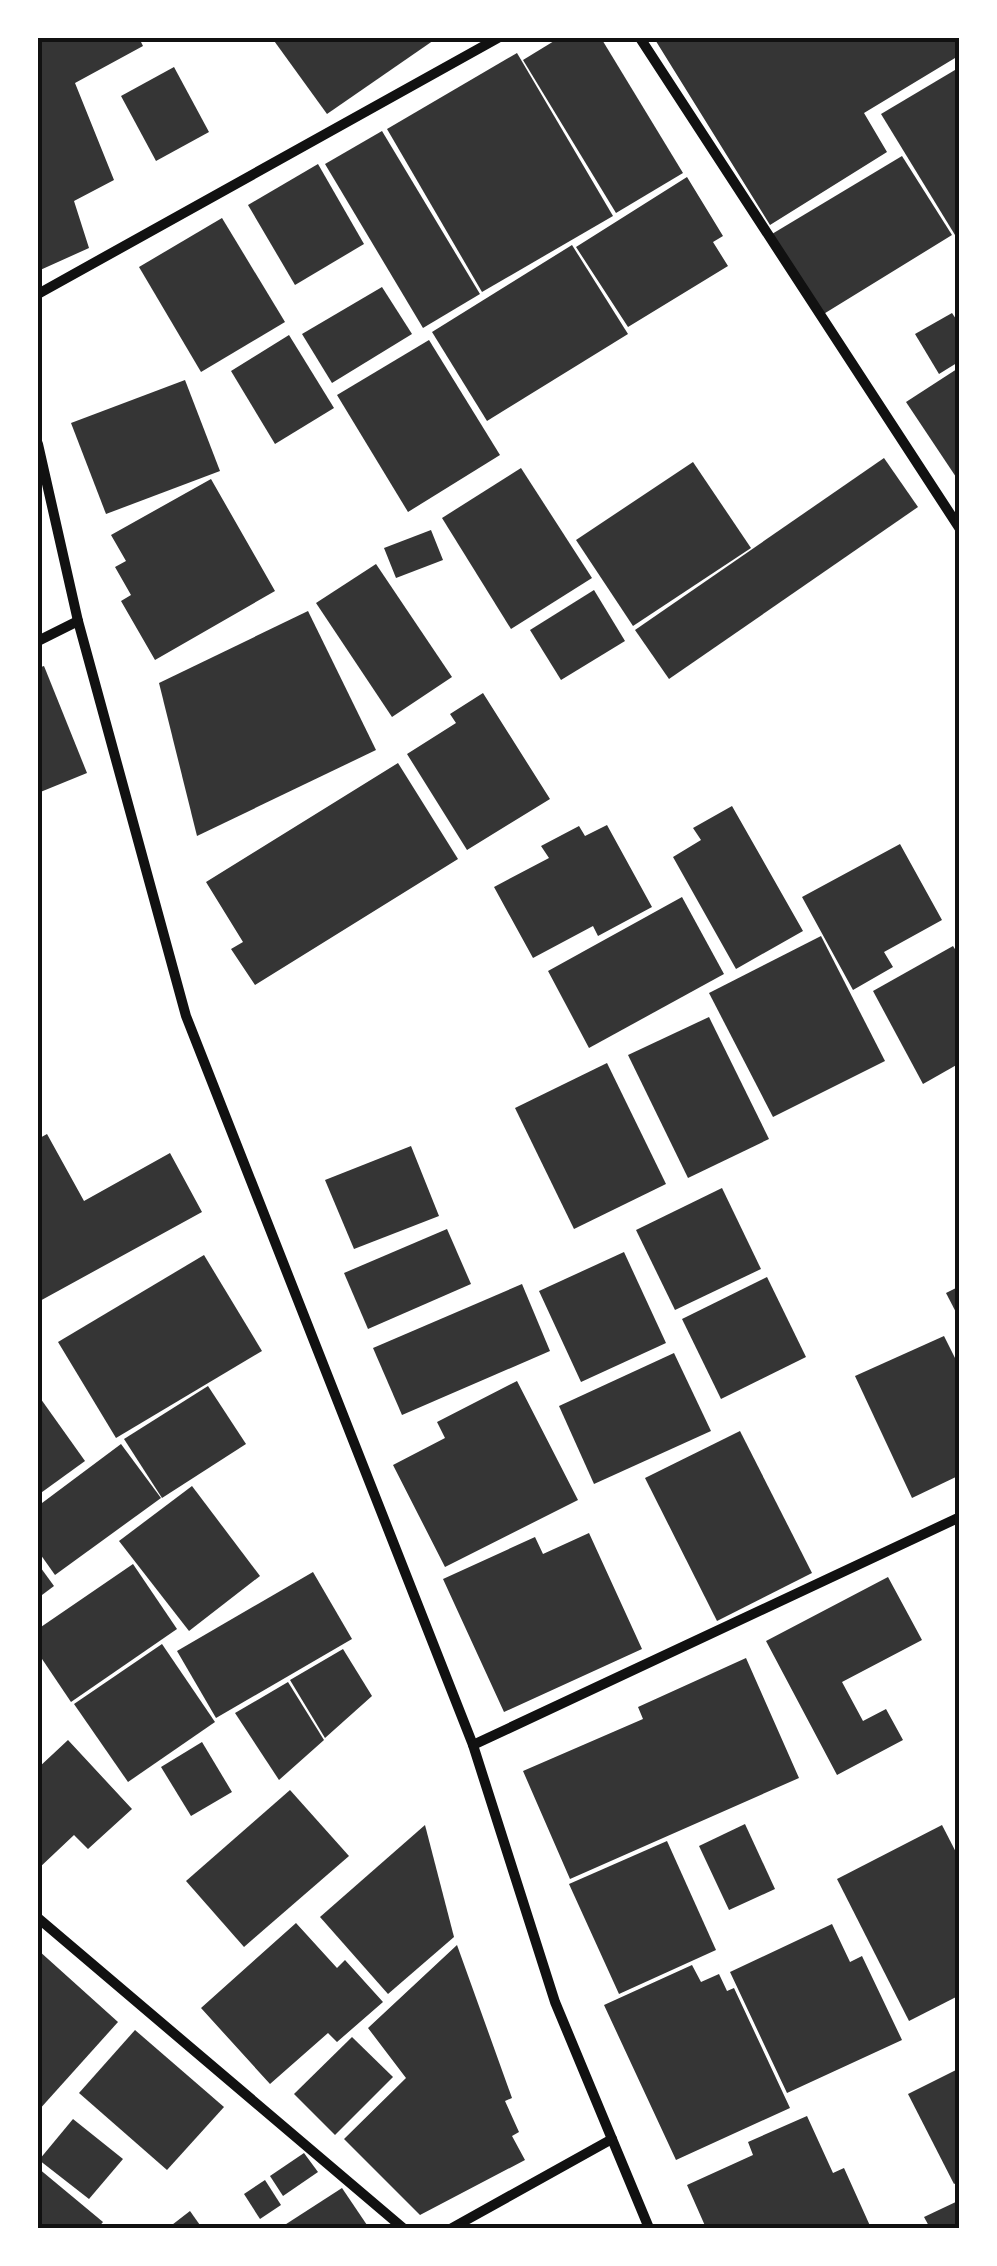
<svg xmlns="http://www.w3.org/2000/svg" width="997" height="2266" viewBox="0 0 997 2266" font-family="'Public Sans',sans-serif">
	<rect width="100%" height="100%" fill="#fff"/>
	<g fill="#353535">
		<polygon points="38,38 139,38 143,46 75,83 114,180 74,201 89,248 38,271"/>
		<polygon points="272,38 437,38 327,114"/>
		<polygon points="559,38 601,38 683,173 616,213 523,60"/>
		<polygon points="654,38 960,38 960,55 864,113 887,152 770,225"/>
		<polygon points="517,53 613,216 482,292 387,129"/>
		<polygon points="174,67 209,132 156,161 121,96"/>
		<polygon points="960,67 960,233 955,235 881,114"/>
		<polygon points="382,131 480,294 423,328 325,164"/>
		<polygon points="902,156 952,235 822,315 772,234"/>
		<polygon points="318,164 364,244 295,285 248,205"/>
		<polygon points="687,177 723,236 713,242 728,266 628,327 576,247"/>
		<polygon points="222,218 285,322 201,372 139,267"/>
		<polygon points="572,245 628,334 487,421 432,332"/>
		<polygon points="382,287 412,334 332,383 302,334"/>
		<polygon points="952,313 960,325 960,361 939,374 915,334"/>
		<polygon points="289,335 334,408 275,444 231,371"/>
		<polygon points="429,340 500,455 408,512 337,395"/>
		<polygon points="960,367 960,483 906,402"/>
		<polygon points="185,380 220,471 106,514 71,423"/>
		<polygon points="884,458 918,507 669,679 635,630"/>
		<polygon points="693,462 751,548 633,626 576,540"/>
		<polygon points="521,468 592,578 511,629 442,518"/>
		<polygon points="211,479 275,591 155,660 121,601 131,595 115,567 126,561 111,535"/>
		<polygon points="431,530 443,560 396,578 384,548"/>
		<polygon points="376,564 452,677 392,717 316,603"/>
		<polygon points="594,590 625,641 561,680 530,630"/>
		<polygon points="308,611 376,750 197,836 159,683"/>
		<polygon points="44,666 87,773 38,793 38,668"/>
		<polygon points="483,693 550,799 467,850 407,754 456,723 450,714"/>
		<polygon points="398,763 458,859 255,985 231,949 243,942 206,882"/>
		<polygon points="732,806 803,931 736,969 673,857 701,840 693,828"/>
		<polygon points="607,825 652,907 598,936 593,926 533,958 494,887 549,858 541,846 579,826 585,836"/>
		<polygon points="900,844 942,920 884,952 893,967 853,990 802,897"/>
		<polygon points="682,897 724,974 589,1048 548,971"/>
		<polygon points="821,936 885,1061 773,1117 709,993"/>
		<polygon points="953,946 960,957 960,1063 923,1084 873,991"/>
		<polygon points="709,1017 769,1139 688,1178 628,1055"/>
		<polygon points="607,1063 666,1184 574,1229 515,1108"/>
		<polygon points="47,1134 84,1201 170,1153 202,1212 38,1302 38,1139"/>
		<polygon points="411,1146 439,1216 354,1249 325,1180"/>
		<polygon points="722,1188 761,1269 675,1310 636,1230"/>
		<polygon points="447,1229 471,1284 368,1329 344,1273"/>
		<polygon points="624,1252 666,1343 581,1382 539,1291"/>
		<polygon points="204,1255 262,1351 116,1438 58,1342"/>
		<polygon points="767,1277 806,1357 721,1399 682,1319"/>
		<polygon points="522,1284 550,1351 402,1415 373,1348"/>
		<polygon points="960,1286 960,1320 946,1293"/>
		<polygon points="944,1336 960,1368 960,1475 912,1498 855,1376"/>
		<polygon points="674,1353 711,1431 594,1484 559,1406"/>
		<polygon points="517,1381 578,1500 445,1567 393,1465 445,1438 437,1422"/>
		<polygon points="208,1386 246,1444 162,1498 124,1439"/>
		<polygon points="38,1395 85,1461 38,1495"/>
		<polygon points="740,1431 812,1573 717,1621 645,1478"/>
		<polygon points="121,1444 161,1498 55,1575 38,1551 38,1506"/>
		<polygon points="192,1486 260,1576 189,1631 119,1541"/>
		<polygon points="589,1533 642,1649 504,1712 443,1579 535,1537 543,1554"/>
		<polygon points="38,1564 54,1586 38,1598"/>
		<polygon points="133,1564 177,1629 71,1702 38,1653 38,1629"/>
		<polygon points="313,1572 352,1639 216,1718 177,1651"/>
		<polygon points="888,1577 922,1640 842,1682 863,1721 886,1709 903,1740 837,1775 766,1641"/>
		<polygon points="162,1644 215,1722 128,1782 74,1704"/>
		<polygon points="343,1649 372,1696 325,1738 290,1680"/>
		<polygon points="746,1658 799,1778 570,1879 523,1771 643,1719 638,1707"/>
		<polygon points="288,1682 324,1740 279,1780 235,1713"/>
		<polygon points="68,1740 132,1809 88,1849 74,1835 38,1869 38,1768"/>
		<polygon points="202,1742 232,1792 191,1816 161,1767"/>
		<polygon points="290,1790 349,1856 244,1947 186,1881"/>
		<polygon points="745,1824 775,1889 729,1910 699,1846"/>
		<polygon points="425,1825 454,1937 388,1994 320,1917"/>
		<polygon points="942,1825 960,1860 960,1995 909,2021 837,1879"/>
		<polygon points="667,1841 716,1950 619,1994 569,1884"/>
		<polygon points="296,1923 337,1968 345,1960 383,2002 337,2042 328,2033 270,2084 201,2008"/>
		<polygon points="832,1924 850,1962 862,1956 902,2040 787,2093 730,1972"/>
		<polygon points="457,1945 512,2098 505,2101 519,2132 512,2136 525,2160 420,2215 344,2139 406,2078 368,2028"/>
		<polygon points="38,1950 118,2022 38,2111"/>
		<polygon points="692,1965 701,1982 719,1974 727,1991 734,1988 790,2108 676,2160 604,2005"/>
		<polygon points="135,2030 224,2107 167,2170 79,2093"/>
		<polygon points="352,2037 393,2077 335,2135 294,2094"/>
		<polygon points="960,2068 960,2181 954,2184 908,2094"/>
		<polygon points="807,2116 833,2173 844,2168 871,2228 706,2228 687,2185 753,2155 748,2142"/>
		<polygon points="73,2119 123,2159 89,2199 39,2160"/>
		<polygon points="304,2153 318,2172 283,2196 270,2176"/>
		<polygon points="38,2168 103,2222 98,2228 38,2228"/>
		<polygon points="265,2180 281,2205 260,2219 244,2194"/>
		<polygon points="342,2188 369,2228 280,2228"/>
		<polygon points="960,2200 960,2228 930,2228 924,2217"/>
		<polygon points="190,2211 202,2228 168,2228"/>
	</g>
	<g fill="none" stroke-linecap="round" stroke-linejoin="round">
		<g stroke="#111" stroke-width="10">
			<polyline points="640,38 960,529"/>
			<polyline points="38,294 498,38"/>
			<polyline points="38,444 78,621 186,1016 473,1745 555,2002 649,2228"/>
			<polyline points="38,641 78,621"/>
			<polyline points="473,1745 960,1517"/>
			<polyline points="38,1918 403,2228"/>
			<polyline points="452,2228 612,2139"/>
		</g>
	</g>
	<rect width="997" height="2266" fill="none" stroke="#ffffff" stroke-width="80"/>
	<rect x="40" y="40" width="917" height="2186" fill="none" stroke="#111" stroke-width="4"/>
</svg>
